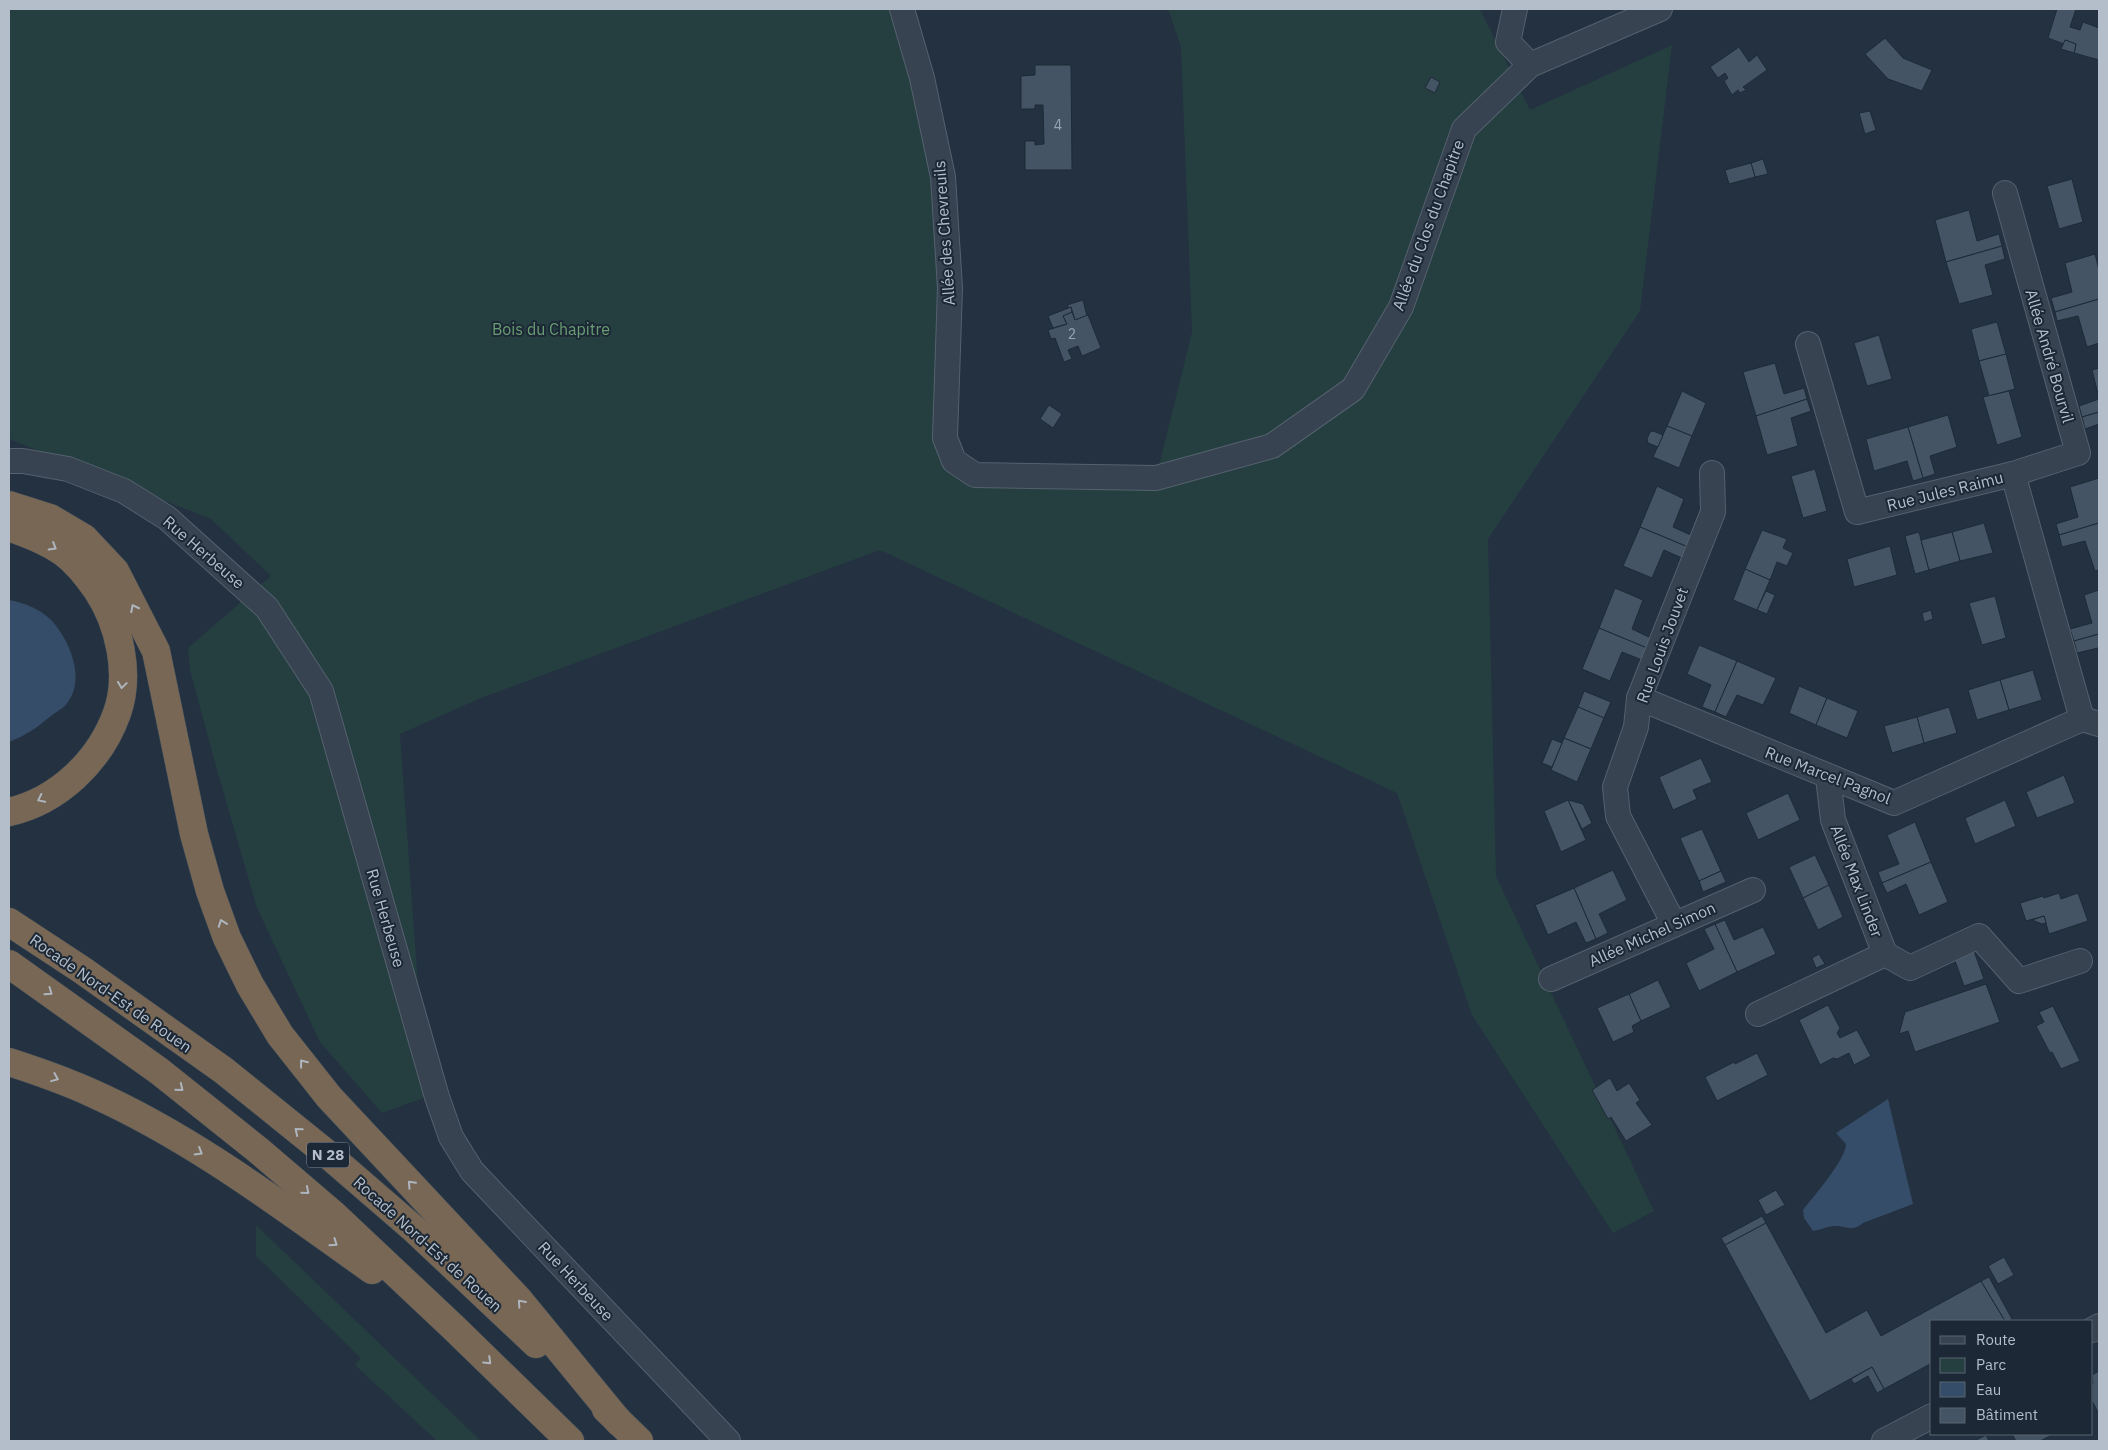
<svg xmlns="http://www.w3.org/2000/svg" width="2108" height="1450" viewBox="0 0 2108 1450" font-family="'IBM Plex Sans',sans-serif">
	<rect width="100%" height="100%" fill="#233140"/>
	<g fill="#253f41">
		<polygon points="9,9 902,9 943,177 945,438 975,475 1156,478 1192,332 1181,47 1168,9 1480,9 1530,110 1672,45 1640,311 1488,539 1496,876 1654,1211 1613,1233 1472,1015 1397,793 880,550 481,698 400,734 426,1097 382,1113 320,1042 257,908 217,770 190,670 188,648 271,576 211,519 9,439"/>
		<polygon points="256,1225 481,1441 437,1441 355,1365 361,1358 256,1256"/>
	</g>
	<g fill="#354d68">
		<path d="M9 600C22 602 40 609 50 619 69 638 86 678 68 702 63 709 57 711 51 716 36 728 27 735 9 742Z"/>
		<path d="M1888 1099 1913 1204 1863 1223C1852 1233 1845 1225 1833 1226 1826 1227 1820 1230 1813 1231L1804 1218 1803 1210C1814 1196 1846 1159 1846 1144L1836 1133Z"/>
	</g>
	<g fill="#445465" stroke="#1e2a37">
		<polygon points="2057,9 2076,9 2070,27 2080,30 2083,22 2099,28 2099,60 2074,53 2076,44 2065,40 2064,44 2048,38"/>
		<polygon points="1885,38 1903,58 1932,70 1922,91 1888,79 1865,54"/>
		<polygon points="2065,40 2076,44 2074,53 2061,49"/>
		<polygon points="1739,47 1749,62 1757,55 1767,70 1743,87 1746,90 1740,93 1738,90 1732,95 1724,81 1728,78 1725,73 1718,78 1710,67"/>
		<polygon points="1035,65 1071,65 1072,170 1025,170 1025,141 1035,141 1035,145 1044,144 1043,105 1035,105 1035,109 1021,109 1021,76 1035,75"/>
		<polygon points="1431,77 1440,82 1435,93 1425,88"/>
		<polygon points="1870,111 1876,130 1865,134 1859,113"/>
		<polygon points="1763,159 1768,174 1755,177 1751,163"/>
		<polygon points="1751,163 1755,177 1729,184 1725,170"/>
		<polygon points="2072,179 2083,222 2059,229 2047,186"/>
		<polygon points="1969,210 1977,241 1999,234 2002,246 1946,262 1935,220"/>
		<polygon points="2002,246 2005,259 1985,265 1993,295 1959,304 1946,262"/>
		<polygon points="2095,254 2099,270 2099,299 2055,312 2051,298 2072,292 2065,263"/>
		<polygon points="2099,299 2099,343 2087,347 2078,316 2057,321 2055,312"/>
		<polygon points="1083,300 1087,316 1075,320 1071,307 1069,308 1067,305"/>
		<polygon points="1071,307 1072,312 1063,316 1067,324 1053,328 1048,316"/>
		<polygon points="1072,312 1075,320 1088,315 1101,348 1082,356 1078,346 1068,350 1072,359 1064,362 1055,338 1051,339 1048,330 1067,324 1063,316"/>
		<polygon points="1997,322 2006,354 1979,361 1971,329"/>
		<polygon points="1879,335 1892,379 1867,386 1854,343"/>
		<polygon points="2006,354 2015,389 1989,396 1979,361"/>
		<polygon points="1775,363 1784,394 1804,388 1807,399 1756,416 1743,372"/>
		<polygon points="2099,368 2099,398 2092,370"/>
		<polygon points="1682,391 1706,403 1692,436 1667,426"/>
		<polygon points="2009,391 2022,437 1997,445 1983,397"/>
		<polygon points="1807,399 1811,411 1791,418 1798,446 1767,455 1756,416"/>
		<polygon points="2099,399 2099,412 2082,417 2079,406"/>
		<polygon points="1049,405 1062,414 1053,428 1040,419"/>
		<polygon points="2099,412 2099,424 2085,429 2082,417"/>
		<polygon points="1948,415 1957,447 1930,456 1935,474 1923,478 1908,427"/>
		<polygon points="1667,426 1692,436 1679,468 1653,457"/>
		<polygon points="1908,427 1923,478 1913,481 1907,461 1874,471 1866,439"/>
		<polygon points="1653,431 1663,435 1658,447 1648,443 1647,439 1650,432"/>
		<polygon points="1815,469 1827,511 1803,518 1791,476"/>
		<polygon points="2099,478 2099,523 2059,535 2056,524 2078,517 2070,487"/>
		<polygon points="1657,486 1684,499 1673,527 1693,536 1688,547 1640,527"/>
		<polygon points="1984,523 1993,553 1960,561 1952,532"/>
		<polygon points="2099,523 2099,570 2095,571 2085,541 2062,547 2059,535"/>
		<polygon points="1640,527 1688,547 1684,559 1664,550 1652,578 1623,566"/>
		<polygon points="1762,530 1787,539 1783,548 1793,553 1787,566 1777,562 1770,580 1745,569"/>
		<polygon points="1919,532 1929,570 1915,574 1905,536"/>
		<polygon points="1952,532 1960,561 1929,570 1921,540"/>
		<polygon points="1890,546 1897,575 1854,587 1847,559"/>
		<polygon points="1745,569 1770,580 1757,610 1733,600"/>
		<polygon points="1615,588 1643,600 1632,629 1651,638 1647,648 1599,628"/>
		<polygon points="2099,590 2099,634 2074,641 2070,629 2092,623 2084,595"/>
		<polygon points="1766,591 1775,595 1767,614 1757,610"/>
		<polygon points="1995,596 2006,638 1982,645 1969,603"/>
		<polygon points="1931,610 1933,619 1924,622 1922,613"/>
		<polygon points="1599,628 1647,648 1642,660 1622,652 1610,681 1582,669"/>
		<polygon points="2099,634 2099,652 2098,648 2077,653 2074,641"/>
		<polygon points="1699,645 1737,661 1715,712 1702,707 1711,685 1687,674"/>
		<polygon points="1737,661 1776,678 1763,705 1737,695 1726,717 1715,712"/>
		<polygon points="2033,670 2042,700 2009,710 2000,680"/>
		<polygon points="2000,680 2009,710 1977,720 1968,690"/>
		<polygon points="1799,686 1827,698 1816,725 1789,713"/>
		<polygon points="1584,691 1611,702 1604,718 1578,707"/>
		<polygon points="1827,698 1858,711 1847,738 1816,725"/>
		<polygon points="1578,707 1604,718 1591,749 1564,738"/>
		<polygon points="1949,707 1957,733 1924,743 1917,717"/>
		<polygon points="1917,717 1924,743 1892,753 1884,726"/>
		<polygon points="1564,738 1591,749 1577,782 1551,770"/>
		<polygon points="1552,739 1562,743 1552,767 1542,763"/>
		<polygon points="1701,758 1712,782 1693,790 1697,799 1673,810 1659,777"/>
		<polygon points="2064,775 2075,803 2037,818 2026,792"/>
		<polygon points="1788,793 1800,820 1758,840 1746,813"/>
		<polygon points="1568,800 1583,804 1592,823 1582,829"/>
		<polygon points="1568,800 1586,840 1561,852 1544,811"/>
		<polygon points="2005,800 2016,826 1975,844 1965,818"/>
		<polygon points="1915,822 1931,862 1882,883 1878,872 1899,864 1887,835"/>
		<polygon points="1702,829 1721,871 1699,881 1680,838"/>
		<polygon points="1815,855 1829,885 1803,898 1789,867"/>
		<polygon points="1931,862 1948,902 1919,915 1906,884 1887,893 1882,883"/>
		<polygon points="1613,870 1627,900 1599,914 1608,933 1596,939 1574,888"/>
		<polygon points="1721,871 1726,882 1703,892 1699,881"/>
		<polygon points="1829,885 1843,917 1818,930 1803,898"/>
		<polygon points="1574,888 1596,939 1586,943 1576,922 1548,935 1535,905"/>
		<polygon points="2059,893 2061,899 2078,893 2088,921 2049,934 2044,916 2026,921 2020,903 2043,896 2044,898"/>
		<polygon points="2044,916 2046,923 2042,924 2032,920"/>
		<polygon points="1725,920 1734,940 1763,927 1776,954 1737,972 1715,924"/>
		<polygon points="1715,924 1737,972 1699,991 1686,963 1714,949 1704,929"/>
		<polygon points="1974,951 1984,979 1964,986 1954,958"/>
		<polygon points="1819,954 1825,964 1816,968 1812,958"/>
		<polygon points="1658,980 1671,1007 1641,1021 1629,994"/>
		<polygon points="1986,984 2000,1022 1915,1052 1908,1031 1899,1034 1905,1012"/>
		<polygon points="1629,994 1641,1021 1632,1026 1634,1032 1613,1042 1597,1008"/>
		<polygon points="1828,1005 1840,1028 1837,1033 1840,1038 1857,1030 1871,1056 1854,1065 1849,1053 1837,1059 1833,1058 1820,1065 1799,1020"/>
		<polygon points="2053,1006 2080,1061 2061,1069 2052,1052 2050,1053 2036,1026 2044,1022 2039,1012"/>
		<polygon points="1757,1053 1768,1075 1717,1101 1705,1077 1734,1062 1735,1064"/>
		<polygon points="1610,1078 1617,1091 1629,1083 1640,1100 1636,1103 1652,1125 1626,1141 1611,1117 1608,1119 1592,1090"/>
		<polygon points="1776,1190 1785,1205 1766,1215 1758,1200"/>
		<polygon points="1762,1216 1766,1223 1725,1245 1721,1238"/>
		<polygon points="1766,1223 1826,1333 1867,1310 1881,1336 1981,1281 2005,1321 1932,1321 1932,1363 1884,1389 1872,1367 1810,1401 1725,1245"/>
		<polygon points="2004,1257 2014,1275 1998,1284 1988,1266"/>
		<polygon points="1989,1277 2012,1319 2008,1321 2005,1321 1981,1281"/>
		<polygon points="1872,1367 1884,1389 1877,1393 1868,1376 1854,1384 1851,1379"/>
		<polygon points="2099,1371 2099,1411 2098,1412 2092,1401 2092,1383 2093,1383 2092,1375"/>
		<polygon points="2012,1434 2051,1434 2052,1435 2040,1441 2016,1441"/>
		<polygon points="1986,1435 1989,1441 1974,1441"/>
	</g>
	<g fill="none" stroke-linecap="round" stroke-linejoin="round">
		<defs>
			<g id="minor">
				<polyline points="902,9 922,78 943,177 950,288 945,438 954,461 975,475 1156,478 1272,446 1353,389 1401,307 1464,129 1530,65 1660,9"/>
				<polyline points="1515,9 1508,42 1530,65"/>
				<polyline points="2005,193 2078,453 2013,474"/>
				<polyline points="1808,344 1857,512 2013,474 2082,719"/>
				<polyline points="9,461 23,461 68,469 124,491 167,518 267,608 321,691 437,1097 451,1137 472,1171 728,1441"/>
				<polyline points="1639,698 1894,803 2082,719 2099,724"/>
				<polyline points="1828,777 1833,820 1885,954"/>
				<polyline points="1674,924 1618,816 1615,787 1636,727 1639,698 1713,512 1712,473"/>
				<polyline points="1551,979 1753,890"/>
				<polyline points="1758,1014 1885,954 1910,968 1979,936 2019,981 2080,961"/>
				<polyline points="2092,1330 2099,1326"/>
				<polyline points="1884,1441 1932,1416"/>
			</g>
			<g id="highway">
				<polyline points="9,505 50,518 84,538 115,571 156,651 194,834 210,891 227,938 250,985 280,1035 329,1097 519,1300 619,1422"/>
				<path d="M9 527C28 534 47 541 64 553 76 562 88 577 97 590 119 623 131 674 117 713 100 761 58 801 9 812"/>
				<polyline points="9,922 82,970 223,1070 326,1153 414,1229 536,1344"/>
				<polyline points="9,964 159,1071 258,1150 334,1215 453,1327 570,1441"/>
				<path d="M9 1062C37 1071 66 1081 94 1094 194 1139 283 1207 372 1270"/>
				<polyline points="606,1409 639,1441"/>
			</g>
		</defs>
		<use href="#minor" stroke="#55616e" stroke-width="26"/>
		<use href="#highway" stroke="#424e5b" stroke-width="29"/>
		<use href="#minor" stroke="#374350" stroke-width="24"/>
		<use href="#highway" stroke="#776754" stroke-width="28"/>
	</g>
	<defs><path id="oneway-chevron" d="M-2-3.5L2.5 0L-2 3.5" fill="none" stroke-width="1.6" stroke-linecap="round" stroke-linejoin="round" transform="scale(1.25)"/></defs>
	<g stroke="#aeb5bf">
		<use href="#oneway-chevron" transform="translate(53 547) rotate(31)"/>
		<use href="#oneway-chevron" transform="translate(134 608) rotate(-117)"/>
		<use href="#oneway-chevron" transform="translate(122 685) rotate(98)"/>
		<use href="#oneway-chevron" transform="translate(41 799) rotate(154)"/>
		<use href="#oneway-chevron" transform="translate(222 923) rotate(-110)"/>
		<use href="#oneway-chevron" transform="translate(49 992) rotate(35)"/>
		<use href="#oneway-chevron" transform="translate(303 1063) rotate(-128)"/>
		<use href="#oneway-chevron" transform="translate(55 1078) rotate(22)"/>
		<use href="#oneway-chevron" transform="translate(180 1088) rotate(39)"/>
		<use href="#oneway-chevron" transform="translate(298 1131) rotate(-141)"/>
		<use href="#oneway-chevron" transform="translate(199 1152) rotate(31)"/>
		<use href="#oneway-chevron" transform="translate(411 1184) rotate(-133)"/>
		<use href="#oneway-chevron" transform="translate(306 1191) rotate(40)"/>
		<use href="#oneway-chevron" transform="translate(334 1243) rotate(35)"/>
		<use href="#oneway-chevron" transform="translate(521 1303) rotate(-131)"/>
		<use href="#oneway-chevron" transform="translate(488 1361) rotate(44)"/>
	</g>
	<g text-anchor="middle" stroke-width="4" stroke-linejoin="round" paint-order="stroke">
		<g font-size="14" fill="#98a4b2">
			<text x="1058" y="130">4</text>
			<text x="1072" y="339">2</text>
		</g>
		<rect fill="#1c2835" stroke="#86919e" stroke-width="1" x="307" y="1142.5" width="42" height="25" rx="4"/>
		<g font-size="15" font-weight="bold" fill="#b4becb">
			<text x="328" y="1160">N 28</text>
		</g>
		<g font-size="16" fill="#b4becb" stroke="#1c2835">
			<text transform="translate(1428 225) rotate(-70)" y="6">Allée du Clos du Chapitre</text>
			<text transform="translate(944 233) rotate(-94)" y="6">Allée des Chevreuils</text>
			<text transform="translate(2050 356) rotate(74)" y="6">Allée André Bourvil</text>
			<text transform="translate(1945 491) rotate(-14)" y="6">Rue Jules Raimu</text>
			<text transform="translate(204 552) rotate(41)" y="6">Rue Herbeuse</text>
			<text transform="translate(1662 645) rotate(-70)" y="6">Rue Louis Jouvet</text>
			<text transform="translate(1828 775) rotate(21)" y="6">Rue Marcel Pagnol</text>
			<text transform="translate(1857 881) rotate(69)" y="6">Allée Max Linder</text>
			<text transform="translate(386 918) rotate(74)" y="6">Rue Herbeuse</text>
			<text transform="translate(1652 934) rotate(-24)" y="6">Allée Michel Simon</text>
			<text transform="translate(111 993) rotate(35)" y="6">Rocade Nord-Est de Rouen</text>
			<text transform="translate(428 1244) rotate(42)" y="6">Rocade Nord-Est de Rouen</text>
			<text transform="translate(576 1281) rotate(47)" y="6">Rue Herbeuse</text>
		</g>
		<g font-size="16" fill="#699d73" stroke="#1c2835">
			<text x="551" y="335">Bois du Chapitre</text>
		</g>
	</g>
	<rect width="2108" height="1450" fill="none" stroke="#b4becb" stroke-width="20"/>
	<rect x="1930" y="1320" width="162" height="115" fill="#1c2835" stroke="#596471"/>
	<rect x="1940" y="1336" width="25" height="8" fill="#374350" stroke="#596471"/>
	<text x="1976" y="1345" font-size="15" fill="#b4becb">Route</text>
	<rect x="1940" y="1358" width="25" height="15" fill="#253f41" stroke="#596471"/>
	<text x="1976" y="1370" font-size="15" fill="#b4becb">Parc</text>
	<rect x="1940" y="1382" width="25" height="15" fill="#354d68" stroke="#596471"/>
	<text x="1976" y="1395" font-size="15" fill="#b4becb">Eau</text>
	<rect x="1940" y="1408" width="25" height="15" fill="#445465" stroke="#596471"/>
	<text x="1976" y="1420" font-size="15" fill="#b4becb">Bâtiment</text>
</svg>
